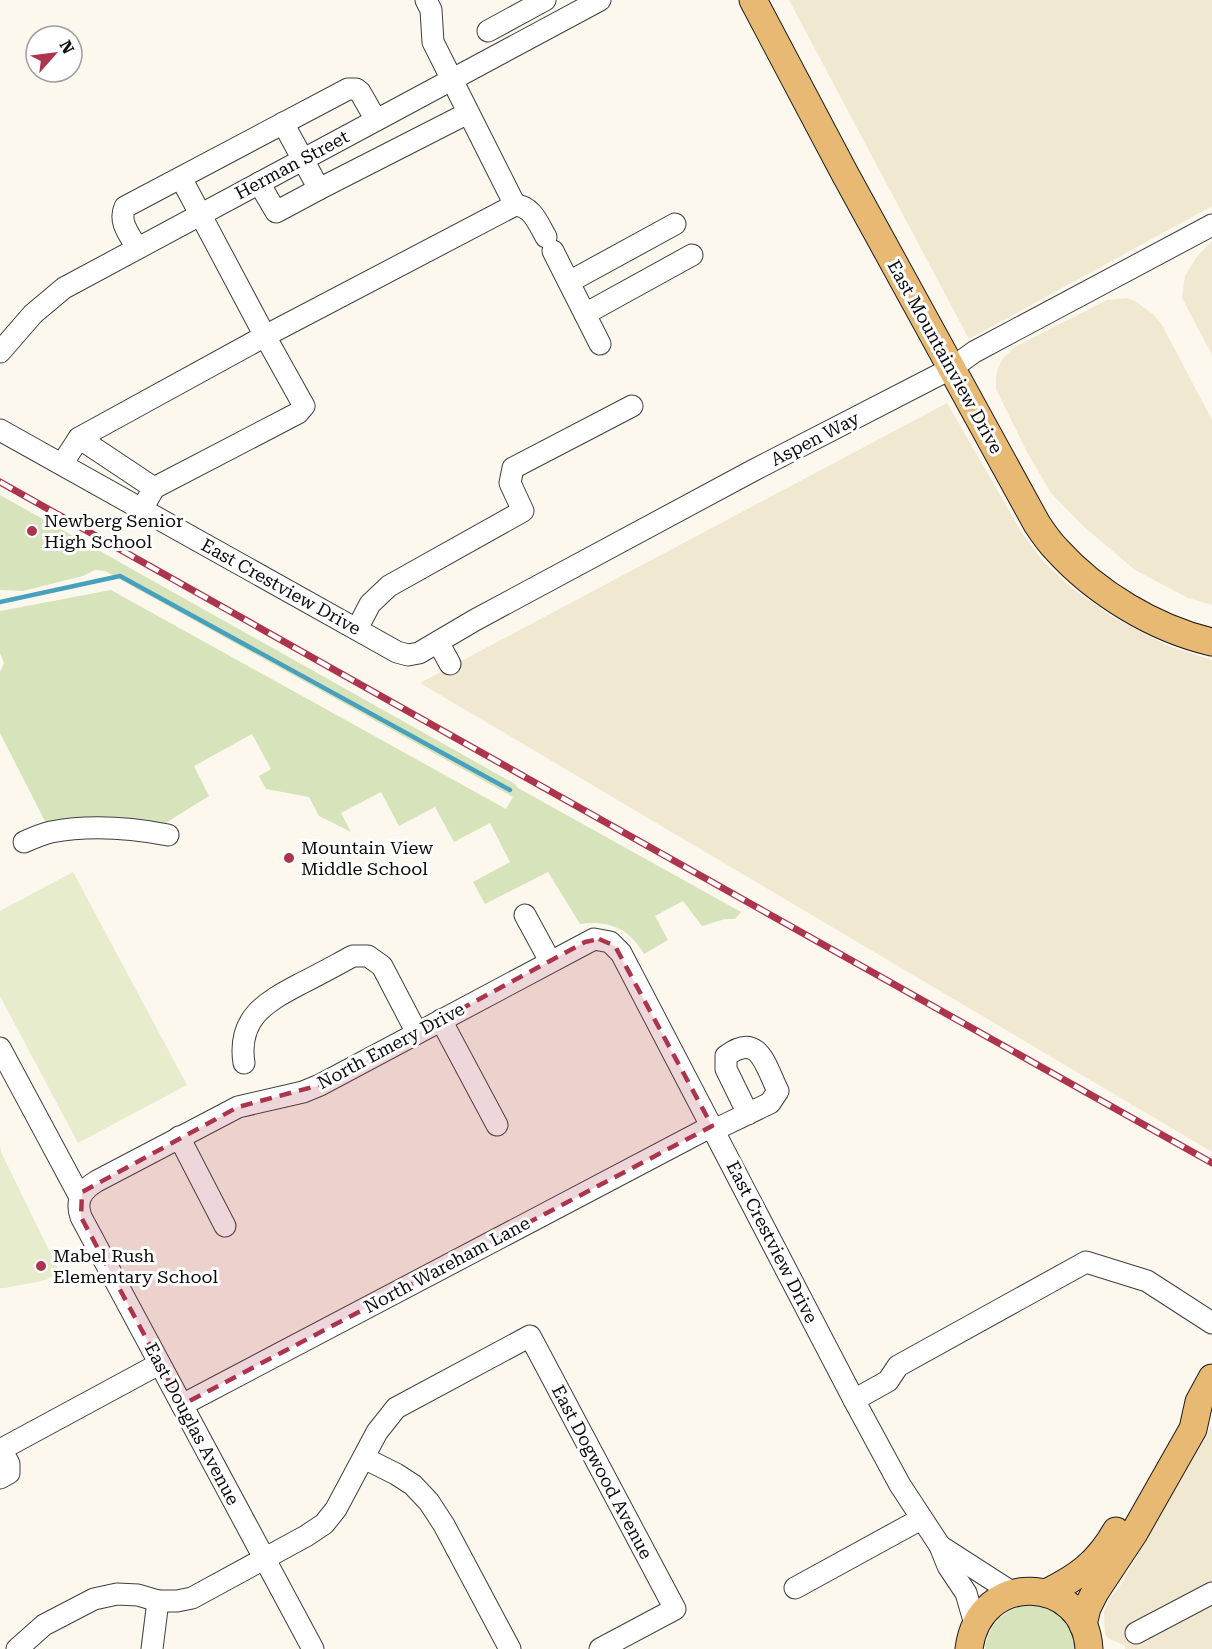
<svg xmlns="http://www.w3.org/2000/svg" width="1212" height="1649" viewBox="0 0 1212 1649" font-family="'Roboto Serif',serif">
	<rect width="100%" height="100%" fill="#fdf8ee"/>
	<g fill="#f0e8d0">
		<polygon points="789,0 1212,0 1212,206 969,339"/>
		<polygon points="1212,241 1212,355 1182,298 1185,276 1196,258"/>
		<polygon points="1127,298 1135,301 1153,314 1162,325 1212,420 1212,605 1188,598 1135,570 1083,526 1051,493 1028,454 996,389 996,377 998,368 1003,358 1015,347 1107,300"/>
		<polygon points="947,403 1022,533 1043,561 1073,589 1111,616 1168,646 1212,660 1212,1152 420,683"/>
		<polygon points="1212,1425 1212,1649 1125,1649 1125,1645 1109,1639 1105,1634 1104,1612 1108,1601 1122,1583"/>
	</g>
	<g fill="#d6e3bb">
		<path d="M0 495 515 784 518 788 741 912 735 919H725L702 926 683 901 655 916 668 940 644 954C629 928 608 920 580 924L548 872 485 904 473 882 510 862 490 823 454 842 435 807 399 826 381 792 341 813 351 832 319 816 309 797 266 789 259 776 271 769 252 734 194 766 209 796 164 824 48 827 0 733V672L4 663 0 653V611L111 590 506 809 513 797 105 571 95 570 83 576 23 591 0 590Z"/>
		<path d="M1025 1605C1055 1605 1071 1620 1076 1649H985C988 1625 1002 1611 1025 1605Z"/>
	</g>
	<g fill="#e6eccc">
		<polygon points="73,872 187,1085 78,1143 0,996 0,911"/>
		<polygon points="0,1146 2,1154 60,1273 42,1281 5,1288 0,1288"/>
	</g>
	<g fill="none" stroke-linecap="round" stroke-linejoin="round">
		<polyline stroke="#47a0bd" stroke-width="4.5" points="0,602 120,576 510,790"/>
		<defs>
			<g id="minor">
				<polyline points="488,31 545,0"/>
				<polyline points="283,123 319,189 468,113"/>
				<polyline points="181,178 265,336 515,205 433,42 431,10 426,0"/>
				<polyline points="259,183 276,212 319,189"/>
				<path d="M515 205C532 206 538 223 546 237"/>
				<path d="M137 248C130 235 118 222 125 207L348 89H356L360 92 376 120"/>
				<polyline points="553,251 600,344"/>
				<polyline points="569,282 675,224"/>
				<polyline points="585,314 692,255"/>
				<polyline points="0,352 33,314 64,288 600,0"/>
				<polyline points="0,430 397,652 408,655 419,653 475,620 754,470 952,368 974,352 1212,225"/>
				<polyline points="79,438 154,488"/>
				<polyline points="62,464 79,438 265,336 304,406 298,413 154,488 142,509"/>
				<polyline points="357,629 370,604 389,586 523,511 510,483 513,468 632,406"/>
				<polyline points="438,642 450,664"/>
				<path d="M24 842C33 838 42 834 51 832 88 825 131 828 168 835"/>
				<polyline points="525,915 550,961"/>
				<polyline points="441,1020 497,1125"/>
				<polyline points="0,1048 80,1197"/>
				<path d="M244 1063C237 1018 266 1002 300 984 318 975 336 965 353 956H368L382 966 417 1033"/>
				<path d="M714 1130 770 1103 778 1091C765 1065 759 1031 726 1056V1069L748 1114"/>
				<polyline points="179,1137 225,1226"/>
				<polyline points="854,1400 888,1381 898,1366 1086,1262 1147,1281 1212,1323"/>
				<polyline points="182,1405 712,1126"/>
				<polyline points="0,1450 159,1364"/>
				<polyline points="364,1458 396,1474 413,1485 429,1502 444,1525 510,1649"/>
				<polyline points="0,1478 9,1473 9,1464 1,1449"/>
				<polyline points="940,1546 1013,1593"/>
				<polyline points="795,1588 921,1519"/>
				<polyline points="1136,1633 1212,1593"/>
				<polyline points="17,1649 44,1625 94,1599 117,1594 138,1595 158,1601 177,1601 192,1598 306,1536 324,1524 336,1509 377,1432 396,1408 530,1336 675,1609 600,1649"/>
				<polyline points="152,1649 158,1601"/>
				<path d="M313 1649 81 1217C75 1200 82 1190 97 1181L238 1107 303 1092 320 1085 594 939 610 942 621 953 854 1400 900 1485 940 1546 948 1566 966 1593 975 1624"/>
			</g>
			<g id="major">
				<path d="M753 0 845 174 1037 524C1043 533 1049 542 1057 550 1096 593 1155 629 1212 642"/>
				<path d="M1046 1593C1078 1577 1098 1563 1116 1531"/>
				<polyline points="1083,1625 1087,1608 1095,1592 1134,1533 1193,1429 1199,1402 1212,1378"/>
				<path d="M969 1649C979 1569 1085 1575 1089 1649"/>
			</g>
		</defs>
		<use href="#minor" stroke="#3f3f3f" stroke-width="23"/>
		<use href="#major" stroke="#1d1d1d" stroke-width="29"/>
		<use href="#minor" stroke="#fff" stroke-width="21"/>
		<use href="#major" stroke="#e8b972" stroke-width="27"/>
		<defs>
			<polyline id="rail" points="0,482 1212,1163"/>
		</defs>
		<use href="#rail" stroke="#ac354d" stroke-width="7"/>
		<use href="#rail" stroke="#fff" stroke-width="4.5" stroke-dasharray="14" stroke-linecap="butt"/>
	</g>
	<path fill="#ac354d" fill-opacity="0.2" stroke="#ac354d" stroke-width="4.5" stroke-dasharray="12 8" stroke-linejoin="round" d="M599 939 615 946 712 1126 182 1405 81 1217 82 1192 238 1107 320 1085 585 942Z"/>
	<g fill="#ac354d" stroke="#fff" stroke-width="2">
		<circle cx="32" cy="531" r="6"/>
		<circle cx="289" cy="858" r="6"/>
		<circle cx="41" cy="1266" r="6"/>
	</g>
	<g text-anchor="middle" stroke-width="6" stroke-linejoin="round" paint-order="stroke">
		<g font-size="18" fill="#0c0c0c" stroke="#fff">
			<text transform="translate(292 165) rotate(-28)" y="6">Herman Street</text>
			<text transform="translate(945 357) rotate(61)" y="6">East Mountainview Drive</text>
			<text transform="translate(815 439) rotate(-27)" y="6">Aspen Way</text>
			<text transform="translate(281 587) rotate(29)" y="6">East Crestview Drive</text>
			<text transform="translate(391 1046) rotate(-28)" y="6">North Emery Drive</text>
			<text transform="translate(772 1242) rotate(63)" y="6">East Crestview Drive</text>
			<text transform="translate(447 1265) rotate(-28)" y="6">North Wareham Lane</text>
			<text transform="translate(192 1424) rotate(62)" y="6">East Douglas Avenue</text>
			<text transform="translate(602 1472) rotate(62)" y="6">East Dogwood Avenue</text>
		</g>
		<g font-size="18" fill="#0c0c0c" stroke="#fff" text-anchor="start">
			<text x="44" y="527">Newberg Senior<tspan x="44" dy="21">High School</tspan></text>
			<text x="301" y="854">Mountain View<tspan x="301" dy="21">Middle School</tspan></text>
			<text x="53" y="1262">Mabel Rush<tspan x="53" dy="21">Elementary School</tspan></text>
		</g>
	</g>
	<g transform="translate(54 54) rotate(62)"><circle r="28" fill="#ffffff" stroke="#9e9e9e" stroke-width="1.5"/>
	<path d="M0-4.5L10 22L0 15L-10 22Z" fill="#ac354d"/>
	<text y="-9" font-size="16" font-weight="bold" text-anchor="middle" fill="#0c0c0c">N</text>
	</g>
</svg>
